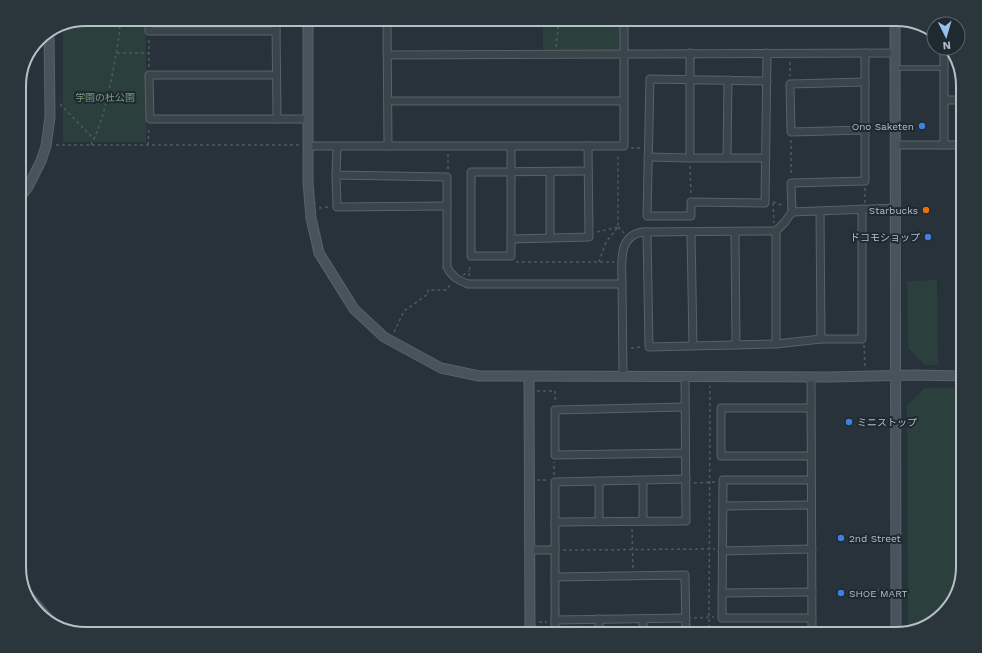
<svg xmlns="http://www.w3.org/2000/svg" width="982" height="653" viewBox="0 0 982 653" font-family="'Work Sans','Noto Sans JP',sans-serif">
	<rect width="100%" height="100%" fill="#27323b"/>
	<g fill="#2b403d">
		<polygon points="543,21 621,21 622,48 619,50 543,51"/>
		<rect x="63" y="24" width="83" height="118"/>
		<polygon points="937,280 938,365 925,365 908,348 907,281"/>
		<polygon points="925,388 963,388 963,567 952,604 926,627 908,631 907,405"/>
	</g>
	<g fill="none" stroke-linecap="round" stroke-linejoin="round">
		<defs>
			<polyline id="lane" points="895,68 944,68"/>
			<g id="street">
				<polyline points="387,22 388,146"/>
				<polyline points="149,23 149,31 276,31"/>
				<polyline points="276,23 277,119"/>
				<polyline points="944,48 944,145"/>
				<polyline points="690,53 690,158 766,158"/>
				<polyline points="944,54 954,54"/>
				<polyline points="387,55 895,53"/>
				<polyline points="276,75 149,75 150,119 308,119"/>
				<polyline points="767,81 650,79 647,216 691,216 691,202 765,203 767,53"/>
				<polyline points="865,82 790,84 791,132 865,130"/>
				<polyline points="944,100 963,100"/>
				<polyline points="388,101 624,101"/>
				<polyline points="896,145 963,145"/>
				<polyline points="308,146 624,146 624,21"/>
				<path d="M337 146 336 175 447 177V267C452 277 458 280 468 284H622C622 265 617 235 643 232L776 231 785 222 792 212 791 183 865 181V53"/>
				<polyline points="511,146 511,256 471,256 471,172 588,171"/>
				<polyline points="648,157 690,158"/>
				<polyline points="727,158 728,80"/>
				<polyline points="550,172 550,238"/>
				<polyline points="336,175 337,207 446,206"/>
				<polyline points="820,211 821,339"/>
				<polyline points="792,212 896,208"/>
				<polyline points="776,231 776,344 821,339 862,339 862,209"/>
				<polyline points="647,232 649,347 776,344"/>
				<polyline points="691,232 693,346"/>
				<polyline points="735,232 736,345"/>
				<polyline points="511,239 589,237 588,146"/>
				<polyline points="622,284 623,376"/>
				<polyline points="811,377 812,634"/>
				<polyline points="685,407 555,410 555,455 685,453"/>
				<polyline points="811,408 721,408 721,456 811,456"/>
				<polyline points="811,480 723,480 722,618 812,618"/>
				<polyline points="723,506 811,505"/>
				<polyline points="643,521 643,480"/>
				<polyline points="555,522 686,521 685,377"/>
				<polyline points="599,522 599,481"/>
				<polyline points="529,550 555,550"/>
				<polyline points="722,551 812,549"/>
				<polyline points="555,577 685,575 686,634"/>
				<polyline points="722,593 812,592"/>
				<polyline points="555,620 686,618"/>
				<polyline points="555,634 555,482 686,479"/>
				<polyline points="599,634 599,619"/>
				<polyline points="643,634 643,619"/>
			</g>
			<g id="secondary">
				<polyline points="895,19 896,634"/>
				<polyline points="308,23 308,182 311,218 319,253 354,309 384,337 441,368 479,376 830,377 915,375 963,376"/>
				<polyline points="19,198 28,187 41,161 46,146 50,117 49,32"/>
				<polyline points="529,377 530,634"/>
			</g>
			<polyline id="primary" points="26,594 51,623"/>
		</defs>
		<use href="#lane" stroke="#586269" stroke-width="5.5"/>
		<use href="#street" stroke="#586269" stroke-width="9"/>
		<use href="#secondary" stroke="#586269" stroke-width="11"/>
		<use href="#primary" stroke="#434d54" stroke-width="13"/>
		<g stroke="#4a5d5c" stroke-width="1.5" stroke-dasharray="3 3" stroke-linecap="butt">
			<polyline points="556,47 559,21"/>
			<polyline points="117,53 149,53"/>
			<polyline points="790,62 790,76"/>
			<polyline points="149,67 149,39"/>
			<polyline points="60,104 94,139"/>
			<polyline points="791,140 791,176"/>
			<polyline points="56,145 299,145"/>
			<path d="M91 145C102 123 107 100 112 76 115 59 119 42 120 24"/>
			<polyline points="148,145 149,127"/>
			<polyline points="631,148 642,148"/>
			<polyline points="690,166 691,194"/>
			<polyline points="448,169 448,153"/>
			<polyline points="773,202 784,206"/>
			<polyline points="773,203 774,223"/>
			<polyline points="865,203 865,188"/>
			<polyline points="319,208 329,207"/>
			<polyline points="618,227 624,233"/>
			<polyline points="597,232 618,227"/>
			<polyline points="516,262 614,262"/>
			<polyline points="599,262 606,242 618,227 618,154"/>
			<polyline points="463,275 469,271"/>
			<polyline points="469,276 470,264"/>
			<polyline points="394,332 404,311 428,294 428,290 446,290 451,284"/>
			<polyline points="864,345 865,367"/>
			<polyline points="631,348 641,347"/>
			<polyline points="537,391 555,391 555,402"/>
			<polyline points="554,475 554,462"/>
			<polyline points="537,480 549,480"/>
			<polyline points="694,483 716,482"/>
			<polyline points="632,529 633,569"/>
			<polyline points="563,550 715,549"/>
			<polyline points="858,590 888,590"/>
			<polyline points="694,618 714,617"/>
			<polyline points="539,622 547,622"/>
			<polyline points="709,634 710,386"/>
		</g>
		<use href="#lane" stroke="#3a444b" stroke-width="3.5"/>
		<use href="#street" stroke="#3a444b" stroke-width="7"/>
		<use href="#secondary" stroke="#49535e" stroke-width="9"/>
		<use href="#primary" stroke="#58636b" stroke-width="11"/>
	</g>
	<g fill="#3f7fe0" stroke="#1f2930" stroke-width="1.5">
		<circle cx="922" cy="126" r="4"/>
		<circle cx="928" cy="237" r="4"/>
		<circle cx="849" cy="422" r="4"/>
		<circle cx="841" cy="538" r="4"/>
		<circle cx="841" cy="593" r="4"/>
	</g>
	<circle fill="#e8710a" stroke="#1f2930" stroke-width="1.5" cx="926" cy="210" r="4"/>
	<g text-anchor="middle" stroke-width="4" stroke-linejoin="round" paint-order="stroke">
		<g font-size="10" fill="#779a7a" stroke="#1f2930">
			<text x="105" y="101">学園の杜公園</text>
		</g>
		<g font-size="10" fill="#b6bfc6" stroke="#1f2930" text-anchor="end">
			<text x="914" y="130">Ono Saketen</text>
			<text x="918" y="214">Starbucks</text>
			<text x="920" y="241">ドコモショップ</text>
			<text x="857" y="426" text-anchor="start">ミニストップ</text>
			<text x="849" y="542" text-anchor="start">2nd Street</text>
			<text x="849" y="597" text-anchor="start">SHOE MART</text>
		</g>
	</g>
	<path d="M0 0H982V653H0ZM86 26H896A60 60 0 0 1 956 86V567A60 60 0 0 1 896 627H86A60 60 0 0 1 26 567V86A60 60 0 0 1 86 26Z" fill="#2b353c" fill-rule="evenodd"/>
	<path fill="none" stroke="#b6bfc6" stroke-width="2" d="M86 26H896A60 60 0 0 1 956 86V567A60 60 0 0 1 896 627H86A60 60 0 0 1 26 567V86A60 60 0 0 1 86 26Z"/>
	<g transform="translate(946 36) rotate(175)"><circle r="19" fill="#1f2930" stroke="#5b656c"/>
	<path d="M0-3L7 15L0 10L-7 15Z" fill="#95c3ec"/>
	<text y="-6" font-size="11" font-weight="bold" text-anchor="middle" fill="#b6bfc6">N</text>
	</g>
</svg>
